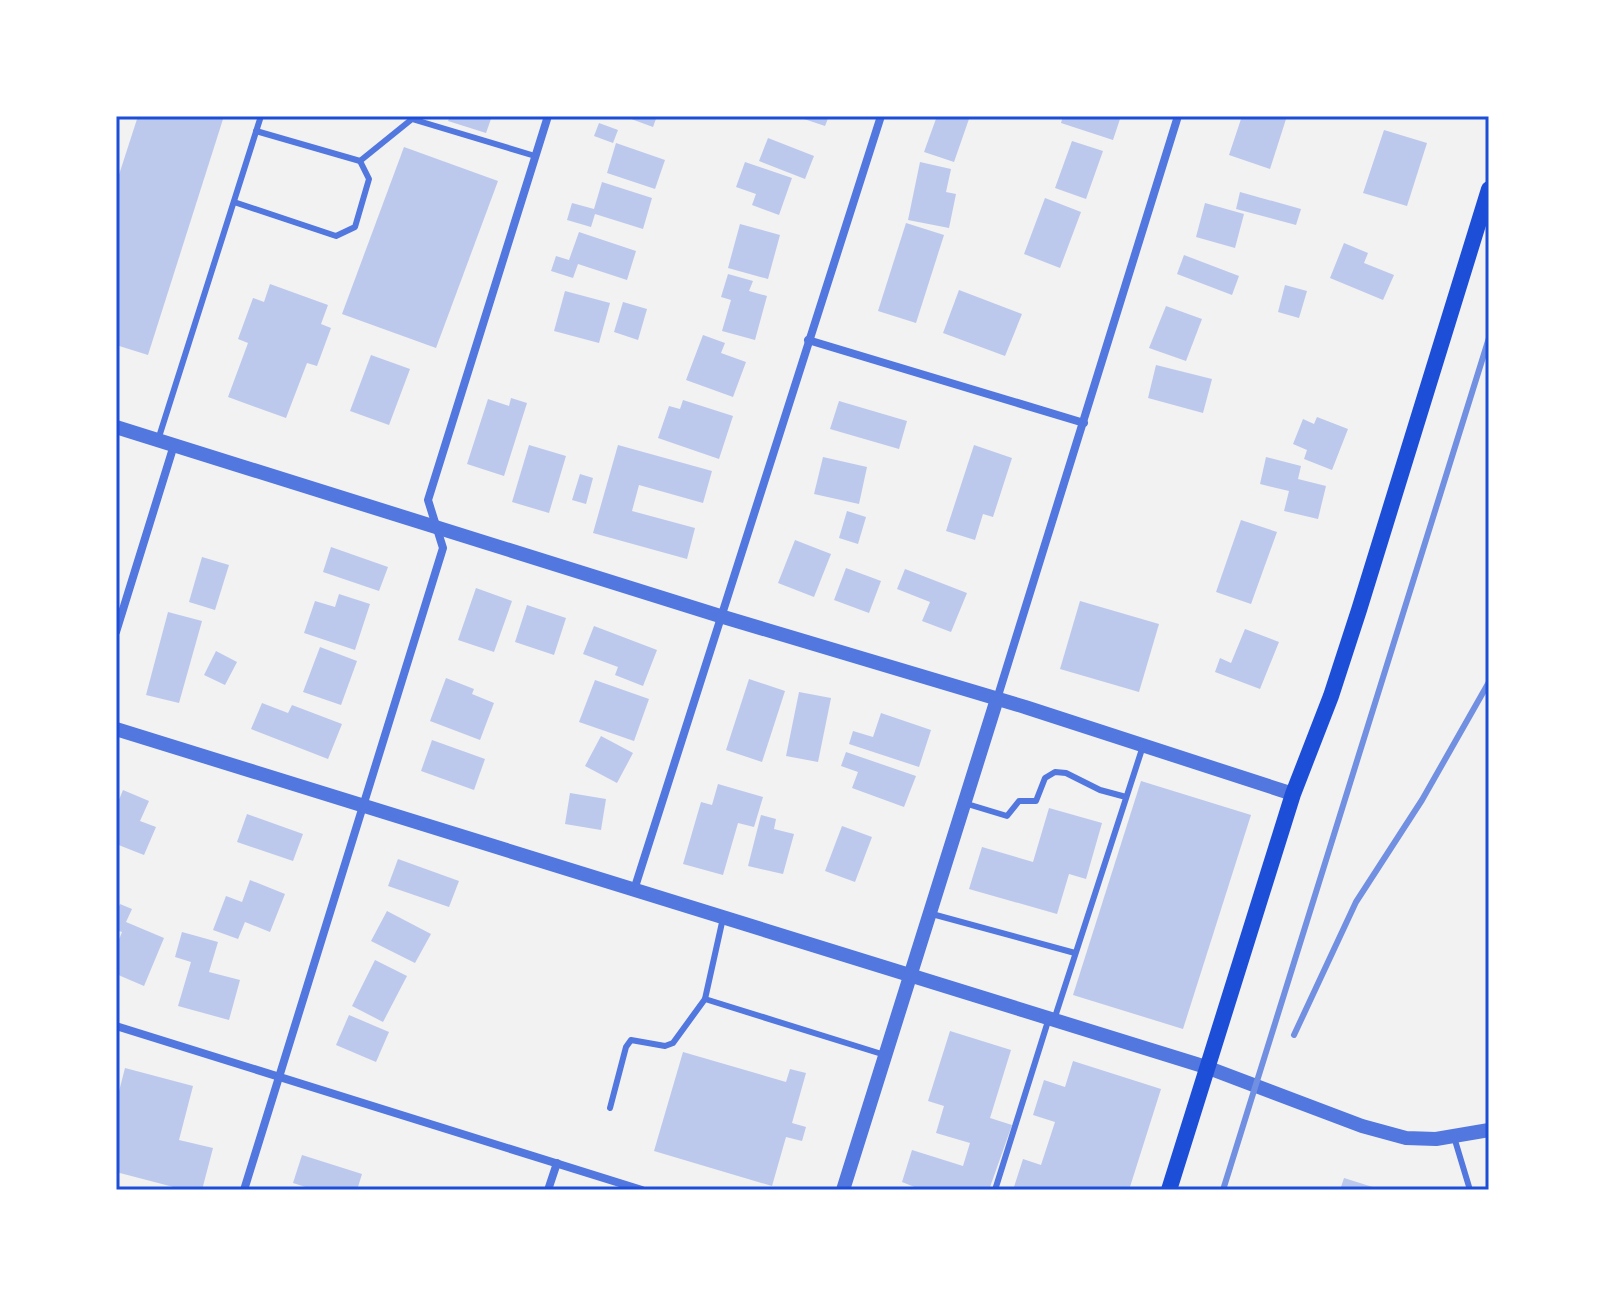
<svg xmlns="http://www.w3.org/2000/svg" width="1605" height="1306" viewBox="0 0 1605 1306" font-family="'Exo 2',sans-serif">
	<rect width="100%" height="100%" fill="#f2f2f2"/>
	<g fill="#bdc9ec">
		<polygon points="138,116 224,116 148,355 116,345 116,184"/>
		<polygon points="450,116 492,116 486,133 448,121"/>
		<polygon points="623,116 657,116 653,127"/>
		<polygon points="795,116 829,116 825,126"/>
		<polygon points="937,116 970,116 954,162 924,152"/>
		<polygon points="1063,116 1121,116 1113,140 1061,123"/>
		<polygon points="1242,116 1287,116 1270,169 1229,155"/>
		<polygon points="599,123 618,130 613,143 594,136"/>
		<polygon points="1384,130 1427,143 1407,206 1363,193"/>
		<polygon points="768,138 814,156 805,179 759,161"/>
		<polygon points="1072,141 1103,151 1086,199 1055,188"/>
		<polygon points="616,143 665,160 655,189 607,173"/>
		<polygon points="404,147 498,181 436,348 342,314"/>
		<polygon points="745,162 792,178 779,215 752,205 756,194 736,187"/>
		<polygon points="920,162 951,169 946,192 956,194 949,228 908,220"/>
		<polygon points="602,182 652,198 643,229 595,214 591,227 567,220 572,203 594,209"/>
		<polygon points="1240,192 1301,209 1296,225 1236,209"/>
		<polygon points="1045,198 1081,212 1060,268 1024,254"/>
		<polygon points="1205,203 1244,214 1235,248 1196,237"/>
		<polygon points="906,223 944,235 916,323 878,311"/>
		<polygon points="740,224 780,235 768,279 728,268"/>
		<polygon points="579,232 636,251 627,280 578,264 573,278 551,271 556,256 569,260"/>
		<polygon points="1344,243 1368,253 1364,263 1394,275 1383,300 1330,278"/>
		<polygon points="1184,255 1239,276 1232,295 1177,274"/>
		<polygon points="728,274 753,281 749,291 767,296 755,340 722,331 731,300 721,297"/>
		<polygon points="270,284 328,305 321,324 331,328 317,366 307,363 286,418 228,397 248,343 238,339 253,298 264,302"/>
		<polygon points="1285,285 1307,291 1299,318 1278,312"/>
		<polygon points="959,290 1022,314 1005,356 943,333"/>
		<polygon points="565,291 610,303 599,343 554,331"/>
		<polygon points="623,302 647,309 638,340 614,332"/>
		<polygon points="1166,306 1202,319 1186,361 1149,348"/>
		<polygon points="703,335 725,343 721,353 746,362 733,397 686,380"/>
		<polygon points="371,355 410,369 389,425 350,411"/>
		<polygon points="1156,365 1212,379 1203,413 1148,398"/>
		<polygon points="511,398 527,403 504,476 467,464 488,399 509,406"/>
		<polygon points="683,400 733,416 719,459 658,438 669,406 680,409"/>
		<polygon points="839,401 907,421 899,449 830,429"/>
		<polygon points="1317,417 1348,429 1332,470 1304,459 1307,450 1293,444 1303,419 1314,424"/>
		<polygon points="529,445 566,456 549,513 512,502"/>
		<polygon points="618,445 712,471 703,503 639,485 632,511 695,528 687,559 593,533"/>
		<polygon points="974,445 1012,458 993,517 983,514 975,540 946,531"/>
		<polygon points="823,457 867,467 859,504 814,494"/>
		<polygon points="1266,457 1301,466 1298,479 1326,486 1318,519 1284,511 1289,491 1260,484"/>
		<polygon points="580,474 593,478 586,504 572,500"/>
		<polygon points="847,511 866,517 858,544 839,538"/>
		<polygon points="1241,520 1277,532 1251,604 1216,592"/>
		<polygon points="795,540 831,554 814,597 778,583"/>
		<polygon points="331,547 388,567 379,591 323,572"/>
		<polygon points="202,557 229,565 215,610 189,602"/>
		<polygon points="846,568 881,581 869,613 834,600"/>
		<polygon points="905,569 967,593 951,632 922,621 930,602 897,589"/>
		<polygon points="476,588 512,601 494,652 458,640"/>
		<polygon points="339,594 370,604 355,650 304,633 315,601 335,607"/>
		<polygon points="1080,601 1159,624 1139,692 1060,669"/>
		<polygon points="527,605 566,618 554,655 515,642"/>
		<polygon points="168,612 202,621 179,703 146,695"/>
		<polygon points="594,626 657,650 643,686 615,675 618,667 583,654"/>
		<polygon points="1245,629 1279,642 1260,689 1215,672 1220,658 1231,663"/>
		<polygon points="320,647 357,661 341,705 303,692"/>
		<polygon points="216,651 237,662 225,685 204,675"/>
		<polygon points="446,678 474,689 472,694 494,703 480,740 430,721"/>
		<polygon points="749,679 785,691 762,762 726,750"/>
		<polygon points="595,680 649,699 634,741 579,722"/>
		<polygon points="799,692 831,698 818,762 786,756"/>
		<polygon points="262,703 288,713 292,705 342,724 328,759 251,729"/>
		<polygon points="881,713 931,730 919,767 849,744 853,731 873,737"/>
		<polygon points="601,736 633,753 617,783 585,766"/>
		<polygon points="432,740 485,759 474,790 421,771"/>
		<polygon points="846,752 916,776 904,807 852,788 858,772 841,766"/>
		<polygon points="1141,781 1251,815 1183,1029 1073,995"/>
		<polygon points="718,784 763,797 754,827 738,823 723,875 683,864 701,802 712,805"/>
		<polygon points="123,790 149,801 140,821 156,827 144,855 116,844 116,807"/>
		<polygon points="570,793 606,799 601,830 565,824"/>
		<polygon points="1049,808 1102,823 1086,879 1069,874 1057,914 969,889 982,847 1033,862"/>
		<polygon points="247,814 303,834 293,861 237,842"/>
		<polygon points="761,815 776,819 774,829 794,834 783,874 748,866"/>
		<polygon points="842,826 872,837 855,882 825,871"/>
		<polygon points="398,859 459,881 449,907 388,886"/>
		<polygon points="250,880 285,894 270,932 245,922 238,939 213,930 226,896 242,902"/>
		<polygon points="120,904 132,909 126,922 164,938 144,986 116,974 116,947 122,932 116,930 116,913"/>
		<polygon points="387,911 431,934 415,963 371,941"/>
		<polygon points="182,932 218,942 209,972 240,980 229,1020 178,1006 191,962 175,957"/>
		<polygon points="375,960 407,976 383,1022 352,1006"/>
		<polygon points="349,1015 389,1032 376,1062 336,1045"/>
		<polygon points="950,1031 1011,1050 990,1118 1012,1125 989,1190 922,1190 902,1182 912,1150 963,1166 970,1143 936,1133 944,1106 928,1101"/>
		<polygon points="683,1052 786,1082 790,1069 806,1073 792,1123 806,1127 802,1141 786,1137 772,1186 654,1151"/>
		<polygon points="1073,1061 1161,1089 1129,1190 1013,1190 1023,1159 1041,1165 1055,1122 1033,1115 1044,1080 1065,1087"/>
		<polygon points="125,1068 193,1086 179,1140 213,1148 202,1190 185,1190 116,1172 116,1103"/>
		<polygon points="302,1155 362,1174 357,1190 315,1190 293,1183"/>
		<polygon points="1344,1178 1379,1189 1379,1190 1340,1190"/>
	</g>
	<g fill="none" stroke-linecap="round" stroke-linejoin="round">
		<g stroke="#5277de" stroke-width="6">
			<polyline points="360,161 412,119 535,156"/>
			<polyline points="234,202 336,236 355,227 369,179 360,161 256,131"/>
			<polyline points="158,440 261,116"/>
			<polyline points="964,803 1007,816 1019,801 1036,801 1045,778 1055,772 1066,773 1100,790 1126,797"/>
			<polyline points="932,914 1075,953"/>
			<polyline points="705,999 885,1055"/>
			<polyline points="1054,1020 1143,746"/>
			<polyline points="610,1108 626,1047 631,1040 665,1046 673,1043 705,999 723,918"/>
			<polyline points="1454,1137 1470,1190"/>
			<polyline points="995,1190 1049,1018"/>
		</g>
		<g stroke="#5277de" stroke-width="8">
			<polyline points="808,340 1084,423"/>
			<polyline points="116,632 174,445"/>
			<polyline points="997,699 1178,116"/>
			<polyline points="634,890 881,116"/>
			<polyline points="116,1026 642,1190"/>
			<polyline points="244,1190 443,548 428,500 548,116"/>
			<polyline points="548,1190 557,1163"/>
		</g>
		<g stroke="#5277de" stroke-width="14">
			<polyline points="116,427 720,616 1025,707 1293,794"/>
			<polyline points="116,729 1206,1067 1362,1126 1406,1138 1436,1139 1489,1130"/>
			<polyline points="843,1190 997,699"/>
		</g>
		<polyline stroke="#1d4ed8" stroke-width="16" points="1169,1190 1293,794 1331,696 1359,610 1489,189"/>
		<g stroke="#7290e2" stroke-width="6">
			<polyline points="1294,1035 1356,902 1422,800 1489,682"/>
			<polyline points="1223,1190 1489,338"/>
		</g>
	</g>
	<rect width="1605" height="1306" fill="none" stroke="#ffffff" stroke-width="236"/>
	<rect x="118" y="118" width="1369" height="1070" fill="none" stroke="#1d4ed8" stroke-width="3"/>
</svg>
